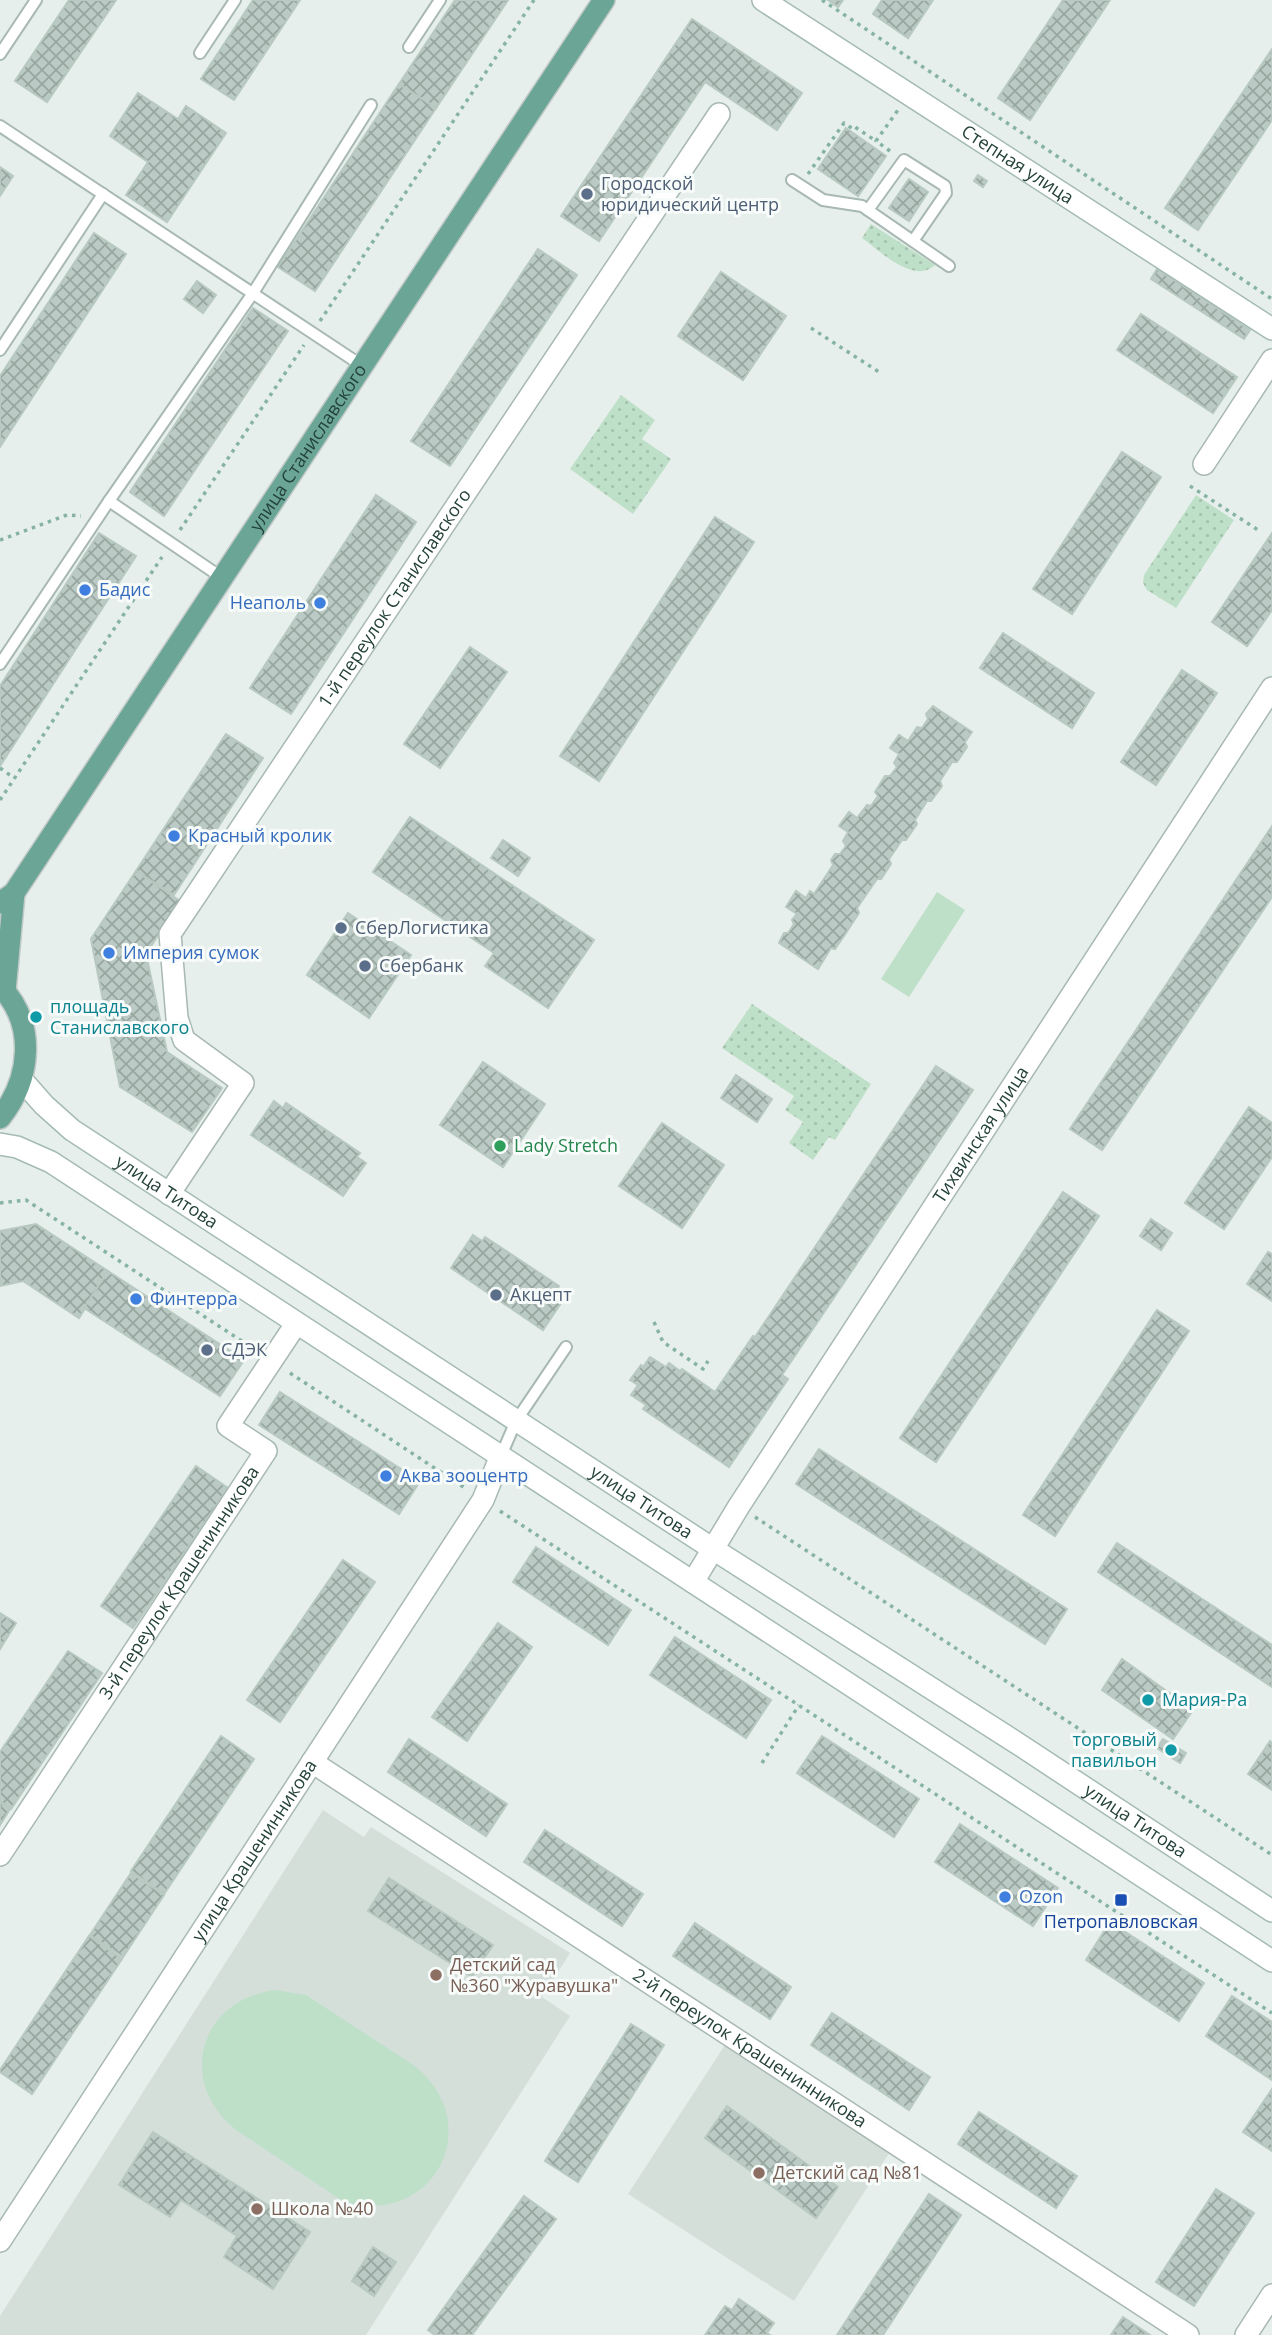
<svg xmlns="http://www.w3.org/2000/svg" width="1272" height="2335" viewBox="0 0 1272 2335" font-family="'Open Sans',sans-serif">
	<defs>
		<pattern id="grass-dots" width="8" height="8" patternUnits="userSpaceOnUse" patternTransform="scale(1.75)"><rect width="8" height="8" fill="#bfe0c8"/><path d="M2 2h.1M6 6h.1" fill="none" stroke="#a4c1ad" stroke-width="1.8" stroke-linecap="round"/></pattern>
		<pattern id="building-cross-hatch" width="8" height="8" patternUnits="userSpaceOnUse" patternTransform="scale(1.75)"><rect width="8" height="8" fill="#bbcac4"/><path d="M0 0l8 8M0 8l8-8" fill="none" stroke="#98a6a0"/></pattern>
	</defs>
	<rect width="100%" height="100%" fill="#e6efeb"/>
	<g fill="#d4dfda">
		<polygon points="323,1810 364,1837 371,1827 570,1953 542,1997 570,2016 366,2335 0,2335 0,2316"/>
		<polygon points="725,2045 890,2152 794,2301 628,2194"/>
	</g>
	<g fill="url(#grass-dots)">
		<path d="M871 224 935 265C914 285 880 251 862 238Z"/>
		<polygon points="621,395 655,420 642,439 671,459 633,514 570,469"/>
		<polygon points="1196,495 1234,520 1176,608 1147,590 1143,583 1144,575"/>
		<polygon points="752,1004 871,1084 835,1140 829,1137 813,1160 789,1143 803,1122 785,1110 794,1096 722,1048"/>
	</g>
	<g fill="#bfe0c8">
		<polygon points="937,892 965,910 909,997 881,979"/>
		<path d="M275 1990 306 1995 415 2066C487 2125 434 2227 344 2202L236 2130C176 2082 199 2000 275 1990Z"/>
	</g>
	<g fill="url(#building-cross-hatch)" stroke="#b8c9c2" stroke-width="2">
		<polygon points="69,0 116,0 47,102 15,81"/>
		<polygon points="253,0 300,0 234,100 201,79"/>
		<polygon points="455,0 508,0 436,108 399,84"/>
		<polygon points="828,0 843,0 838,7"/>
		<polygon points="882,0 933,0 908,38 873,14"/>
		<polygon points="1063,0 1110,0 1030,120 998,98"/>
		<polygon points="692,19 802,93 777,130 705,82 599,241 561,216"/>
		<polygon points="1272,49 1272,120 1198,230 1165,208"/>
		<polygon points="399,84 436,108 315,291 278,267"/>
		<polygon points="138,93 178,119 186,106 226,133 167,222 126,195 148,162 110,136"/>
		<polygon points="846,128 886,156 858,196 818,169"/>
		<polygon points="0,167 13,176 0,196"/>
		<polygon points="978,175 987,181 983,187 974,181"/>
		<polygon points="909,179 928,192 909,221 889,208"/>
		<polygon points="94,233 126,254 0,447 0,376"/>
		<polygon points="538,249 577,275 450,466 411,441"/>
		<polygon points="1157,269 1250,330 1244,339 1151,279"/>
		<polygon points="721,272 786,316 743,380 678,336"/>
		<polygon points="197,281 216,295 203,313 184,299"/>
		<polygon points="253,308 288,331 164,516 130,492"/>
		<polygon points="1141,314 1237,377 1213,413 1117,350"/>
		<polygon points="1122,452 1161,477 1072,614 1033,589"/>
		<polygon points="376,495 416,522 291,714 250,688"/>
		<polygon points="715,517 754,542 599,781 560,756"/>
		<polygon points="99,533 136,556 0,766 0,686"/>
		<polygon points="1272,533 1272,610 1247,646 1212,622"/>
		<polygon points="1003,633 1094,693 1072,728 980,668"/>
		<polygon points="470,647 507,672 440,768 404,744"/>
		<polygon points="1182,670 1217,693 1156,785 1121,762"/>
		<polygon points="933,706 972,732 965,742 967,747 957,762 952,762 940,781 942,786 931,801 927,801 915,820 917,824 906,840 902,840 889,859 891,864 881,879 877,879 857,908 859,913 846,933 835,949 831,948 818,969 779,943 784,933 788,933 794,924 792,920 797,914 786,907 796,891 806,898 810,891 814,894 833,865 831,860 835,854 840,854 846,846 843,841 848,832 839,826 849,812 857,818 867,805 871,806 878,796 875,792 885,776 890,776 897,767 894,763 899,754 890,748 899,735 908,741 917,727 922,728 928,719 926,714"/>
		<polygon points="226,734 263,758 174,895 136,871"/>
		<polygon points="410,817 594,940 548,1008 485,966 494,953 373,872"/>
		<polygon points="1272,826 1272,897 1102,1150 1070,1129"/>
		<polygon points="503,840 530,858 518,876 491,858"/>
		<polygon points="136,871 180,901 146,954 167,1052 222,1088 192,1132 120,1087 91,939"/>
		<polygon points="348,913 411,955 369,1018 307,975"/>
		<polygon points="483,1062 545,1104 503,1167 440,1125"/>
		<polygon points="936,1066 973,1090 782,1375 788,1379 729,1467 643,1409 646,1405 631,1395 638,1385 630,1380 641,1365 643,1367 650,1357 666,1367 669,1363 680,1371 682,1369 715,1392 753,1336 755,1337"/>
		<polygon points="736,1075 772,1099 757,1122 721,1098"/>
		<polygon points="274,1101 283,1108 286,1103 360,1153 357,1157 366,1163 343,1196 251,1135"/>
		<polygon points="1249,1107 1272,1123 1272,1157 1224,1229 1185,1203"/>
		<polygon points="662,1123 724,1165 682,1228 619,1186"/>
		<polygon points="1063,1192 1099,1216 936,1462 900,1438"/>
		<polygon points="1151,1219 1172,1233 1161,1250 1140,1236"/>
		<polygon points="36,1224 108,1271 79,1318 23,1281 0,1286 0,1231"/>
		<polygon points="473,1235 482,1241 485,1237 559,1286 556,1291 565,1297 543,1330 451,1268"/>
		<polygon points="1268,1252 1272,1254 1272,1301 1247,1284"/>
		<polygon points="108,1271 244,1360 220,1396 84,1308"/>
		<polygon points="1157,1310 1189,1331 1055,1536 1023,1515"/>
		<polygon points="280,1392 420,1481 399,1514 259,1425"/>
		<polygon points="819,1449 1067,1609 1045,1644 796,1484"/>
		<polygon points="196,1466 228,1488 133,1628 101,1606"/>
		<polygon points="1117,1543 1272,1645 1272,1687 1098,1572"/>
		<polygon points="536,1547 631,1610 608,1645 513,1582"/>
		<polygon points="343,1560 375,1582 280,1722 247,1700"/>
		<polygon points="0,1613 16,1623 0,1649"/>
		<polygon points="498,1623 532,1647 467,1741 432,1717"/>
		<polygon points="675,1637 771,1700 746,1738 650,1675"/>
		<polygon points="68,1651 102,1673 11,1809 0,1801 0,1752"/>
		<polygon points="1122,1659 1193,1710 1173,1739 1102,1690"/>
		<polygon points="221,1736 254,1759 164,1894 131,1871"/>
		<polygon points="822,1736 919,1799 894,1837 797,1773"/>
		<polygon points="409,1739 507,1804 486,1836 388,1772"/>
		<polygon points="1163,1739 1186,1753 1180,1763 1157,1748"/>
		<polygon points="1270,1741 1272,1743 1272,1790 1248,1774"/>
		<polygon points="0,1802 10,1809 0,1825"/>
		<polygon points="960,1824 1058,1888 1033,1926 935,1862"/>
		<polygon points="545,1830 643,1894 622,1926 524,1862"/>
		<polygon points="131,1873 164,1895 123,1957 90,1935"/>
		<polygon points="389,1878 493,1945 472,1977 368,1911"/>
		<polygon points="1110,1922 1204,1983 1179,2021 1086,1960"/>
		<polygon points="695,1923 791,1987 770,2019 673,1956"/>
		<polygon points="89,1936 122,1959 32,2094 0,2072 0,2070"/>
		<polygon points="1232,1996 1272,2022 1272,2080 1206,2036"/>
		<polygon points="832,2013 930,2077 909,2110 811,2045"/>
		<polygon points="631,2024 664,2045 578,2182 545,2161"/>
		<polygon points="1272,2089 1272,2151 1243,2132"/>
		<polygon points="727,2106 838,2187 816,2218 705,2138"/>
		<polygon points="979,2112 1077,2176 1056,2208 958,2144"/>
		<polygon points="153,2132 310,2232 273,2289 224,2257 237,2236 181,2200 170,2217 119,2185"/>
		<polygon points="1216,2189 1254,2213 1194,2306 1156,2282"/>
		<polygon points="929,2194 961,2215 883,2335 837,2335"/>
		<polygon points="524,2196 556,2219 472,2335 435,2335 428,2330"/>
		<polygon points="373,2247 396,2262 374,2296 352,2281"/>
		<polygon points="739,2299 774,2323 767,2333 770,2335 705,2335 725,2306 732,2310"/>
		<polygon points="1123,2317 1150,2335 1111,2335"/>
	</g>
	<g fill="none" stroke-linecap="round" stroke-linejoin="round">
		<defs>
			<g id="lane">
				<polyline points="409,47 440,0"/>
				<polyline points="200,53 235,0"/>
				<polyline points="0,54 36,0"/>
				<polyline points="0,126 361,365"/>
				<polyline points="792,180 823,200 862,206 949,266"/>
				<polyline points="868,210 904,160 945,186 946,193 913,241"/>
				<polyline points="0,350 103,194"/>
				<polyline points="109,501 221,577"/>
				<polyline points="0,664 109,501 253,293 371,105"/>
				<polyline points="500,1458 516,1421 566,1347"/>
			</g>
			<g id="street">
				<polyline points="1204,464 1272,360"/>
				<path id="s1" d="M169 1194 243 1083 184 1040 177 1018 170 934 719 114"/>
				<path id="s2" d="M693 1582 739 1506 1272 688"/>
				<path id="s3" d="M312 1762 1188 2335"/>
				<path id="s4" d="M0 1855 266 1451 228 1426 296 1324"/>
				<path id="s5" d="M0 2241 483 1500 500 1458"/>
				<polyline points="1246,2335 1272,2295"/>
			</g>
			<g id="secondary">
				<path id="s6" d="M763 0 1272 329"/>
				<path id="s7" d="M22 1080 44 1105 72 1130 713 1549 1023 1747 1272 1911"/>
				<path d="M0 1144 17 1147 51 1162C456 1431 867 1692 1272 1961"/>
			</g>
			<g id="primary">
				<path id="s8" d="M0 903 14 893 604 0"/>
				<path d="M0 986C37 1024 31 1079 0 1118"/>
				<polyline points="5,991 14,893"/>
			</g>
		</defs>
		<use href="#lane" stroke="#a8b8b2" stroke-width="14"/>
		<use href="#street" stroke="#a8b8b2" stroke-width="24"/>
		<use href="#secondary" stroke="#a4bbb3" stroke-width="24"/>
		<use href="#primary" stroke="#c2cac8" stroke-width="24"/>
		<g stroke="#86b3a5" stroke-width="3.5" stroke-dasharray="3.5 5" stroke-linecap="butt">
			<polyline points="822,0 1272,299"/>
			<polyline points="890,151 876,141 898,110"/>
			<polyline points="808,174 844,123 853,129 855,127 876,141"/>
			<polyline points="320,321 534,0"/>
			<polyline points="811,328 879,372"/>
			<polyline points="1190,486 1258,530"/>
			<polyline points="180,530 304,345"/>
			<polyline points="0,540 67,515 81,516"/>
			<polyline points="0,768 14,778"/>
			<polyline points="0,800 162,557"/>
			<polyline points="0,1203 26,1200 254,1349"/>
			<polyline points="654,1322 663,1342 703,1369 708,1361"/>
			<polyline points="290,1373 465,1488"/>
			<polyline points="500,1511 1272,2013"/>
			<polyline points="755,1517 1272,1855"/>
			<polyline points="762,1763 799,1705"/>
		</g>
		<use href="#lane" stroke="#fff" stroke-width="10"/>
		<use href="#street" stroke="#fff" stroke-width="21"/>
		<use href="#secondary" stroke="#fff" stroke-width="21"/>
		<use href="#primary" stroke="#6aa596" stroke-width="21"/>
	</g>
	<g fill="#5c6f8a" stroke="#f7fbf9" stroke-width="2.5">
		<circle cx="587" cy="194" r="7"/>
		<circle cx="341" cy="928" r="7"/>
		<circle cx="365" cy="966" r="7"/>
		<circle cx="496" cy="1295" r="7"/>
		<circle cx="207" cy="1350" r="7"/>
	</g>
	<g fill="#3f7fe0" stroke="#f7fbf9" stroke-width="2.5">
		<circle cx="85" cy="590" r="7"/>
		<circle cx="320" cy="603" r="7"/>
		<circle cx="174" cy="836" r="7"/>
		<circle cx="109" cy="953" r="7"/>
		<circle cx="136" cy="1299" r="7"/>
		<circle cx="386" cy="1476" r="7"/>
		<circle cx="1005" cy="1897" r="7"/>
	</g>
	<g fill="#0f9aa8" stroke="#f7fbf9" stroke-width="2.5">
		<circle cx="36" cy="1017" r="7"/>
		<circle cx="1148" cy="1700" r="7"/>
		<circle cx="1171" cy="1750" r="7"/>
	</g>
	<circle fill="#2e9e5b" stroke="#f7fbf9" stroke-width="2.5" cx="500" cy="1146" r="7"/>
	<rect fill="#1a4fb4" stroke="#f7fbf9" stroke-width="2.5" x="1114" y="1893" width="14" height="14" rx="3.5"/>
	<g fill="#8d6e63" stroke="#f7fbf9" stroke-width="2.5">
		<circle cx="436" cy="1975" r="7"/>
		<circle cx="759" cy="2173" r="7"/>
		<circle cx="257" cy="2209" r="7"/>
	</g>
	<g text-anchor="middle" stroke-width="6" stroke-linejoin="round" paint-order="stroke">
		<g font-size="18" fill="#24423a" stroke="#f7fbf9">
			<text dy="6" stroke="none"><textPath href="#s6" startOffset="303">Степная улица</textPath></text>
			<text dy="6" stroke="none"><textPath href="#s8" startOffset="551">улица Станиславского</textPath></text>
			<text dy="6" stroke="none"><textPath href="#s1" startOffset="718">1-й переулок Станиславского</textPath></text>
			<text dy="6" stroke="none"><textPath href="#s2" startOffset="532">Тихвинская улица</textPath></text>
			<text dy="6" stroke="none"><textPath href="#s7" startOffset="184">улица Титова</textPath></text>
			<text dy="6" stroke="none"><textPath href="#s7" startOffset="751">улица Титова</textPath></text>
			<text dy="6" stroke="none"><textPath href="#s4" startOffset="326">3-й переулок Крашенинникова</textPath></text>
			<text dy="6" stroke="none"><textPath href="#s7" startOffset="1339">улица Титова</textPath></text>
			<text dy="6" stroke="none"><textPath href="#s5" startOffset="466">улица Крашенинникова</textPath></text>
			<text dy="6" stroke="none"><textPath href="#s3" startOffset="523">2-й переулок Крашенинникова</textPath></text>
		</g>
		<g font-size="18" fill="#4e5e75" stroke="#f7fbf9" text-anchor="start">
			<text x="601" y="190">Городской<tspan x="601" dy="21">юридический центр</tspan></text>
			<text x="355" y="934">СберЛогистика</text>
			<text x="379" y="972">Сбербанк</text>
			<text x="510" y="1301">Акцепт</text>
			<text x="221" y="1356">СДЭК</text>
		</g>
		<g font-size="18" fill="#366cbe" stroke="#f7fbf9" text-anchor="start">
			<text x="99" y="596">Бадис</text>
			<text x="306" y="609" text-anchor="end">Неаполь</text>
			<text x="188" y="842">Красный кролик</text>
			<text x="123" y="959">Империя сумок</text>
			<text x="150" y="1305">Финтерра</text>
			<text x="400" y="1482">Аква зооцентр</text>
			<text x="1019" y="1903">Ozon</text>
		</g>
		<g font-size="18" fill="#0d838f" stroke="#f7fbf9" text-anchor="start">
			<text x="50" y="1013">площадь<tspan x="50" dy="21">Станиславского</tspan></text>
			<text x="1162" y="1706">Мария-Ра</text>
			<text x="1157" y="1746" text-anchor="end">торговый<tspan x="1157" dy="21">павильон</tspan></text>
		</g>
		<g font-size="18" fill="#27864d" stroke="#f7fbf9" text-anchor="start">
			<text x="514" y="1152">Lady Stretch</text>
		</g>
		<g font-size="18" fill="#164399" stroke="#f7fbf9">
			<text x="1121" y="1928">Петропавловская</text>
		</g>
		<g font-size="18" fill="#785e54" stroke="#f7fbf9" text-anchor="start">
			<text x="450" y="1971">Детский сад<tspan x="450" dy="21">№360 "Журавушка"</tspan></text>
			<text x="773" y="2179">Детский сад №81</text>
			<text x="271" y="2215">Школа №40</text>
		</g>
	</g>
</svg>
